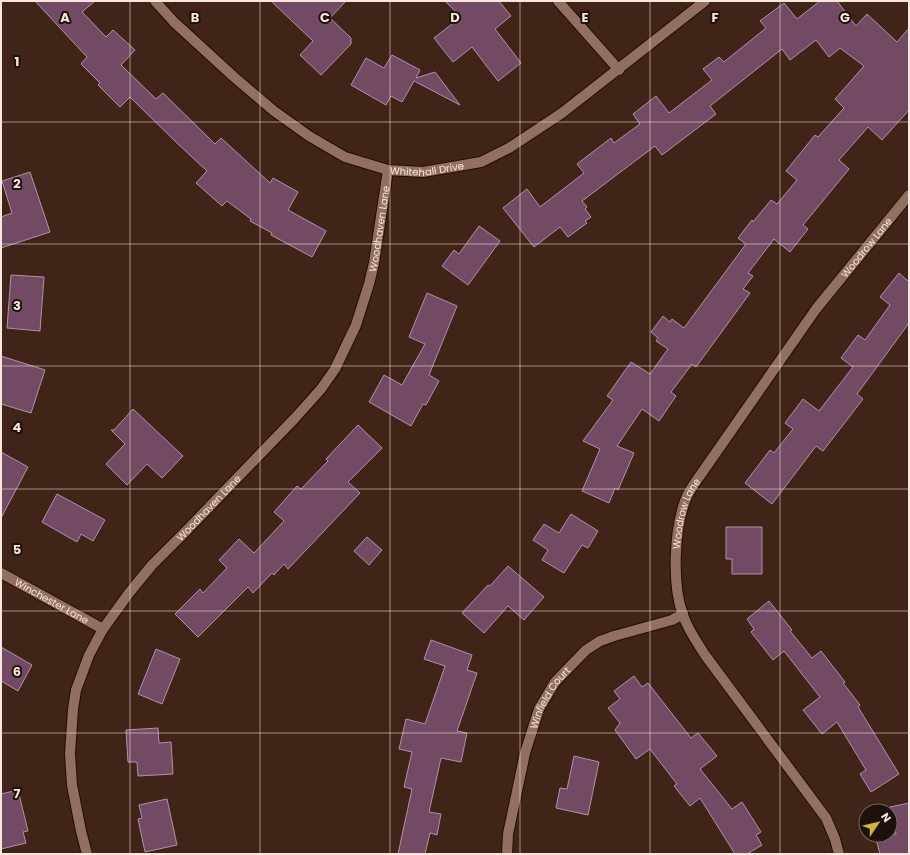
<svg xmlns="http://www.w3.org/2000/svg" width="910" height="855" viewBox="0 0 910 855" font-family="Poppins,sans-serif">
	<rect width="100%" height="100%" fill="#3f2417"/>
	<g fill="#734a64" stroke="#b292a6">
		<polygon points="35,1 95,1 82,12 106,37 113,30 135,50 121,65 156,99 163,93 215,144 221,138 270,183 273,178 298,192 288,210 326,231 312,257 271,235 272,233 250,221 251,219 227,201 222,206 196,183 207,171 178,144 130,97 120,107 98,85 100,83 81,64 87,57"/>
		<polygon points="271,1 346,1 330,18 351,38 351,44 321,75 300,55 313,41"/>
		<polygon points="445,1 499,1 511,16 495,29 521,63 498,81 472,47 453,62 434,38 461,17"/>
		<polygon points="820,1 837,1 856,26 867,14 897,42 909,28 909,110 882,140 868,127 839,160 849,169 803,225 808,229 790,252 774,239 748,273 753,276 743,289 750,293 696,367 692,364 671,392 676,396 659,421 642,409 617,446 634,453 618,490 615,488 609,503 582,491 600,449 583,441 613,400 607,396 631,362 650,374 668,349 656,341 658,338 651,332 663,316 670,322 672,319 684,328 746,244 738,238 752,220 753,222 771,200 777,204 797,180 786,171 815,135 818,137 844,108 835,99 864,66 840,48 829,57 816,40 790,60 782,49 710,106 716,114 662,155 655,146 582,201 587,207 585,209 591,217 585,221 587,223 568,237 560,227 534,247 503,208 527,189 540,207 584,173 577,164 611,138 614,143 640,124 633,114 656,96 669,113 712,80 703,69 719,57 724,62 766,28 760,21 784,3 797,19"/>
		<polygon points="392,55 420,70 416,78 435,72 460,105 414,81 402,102 391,96 386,105 351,85 366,58 384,68"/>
		<polygon points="30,172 50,232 1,248 1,217 12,213 2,181"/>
		<polygon points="479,226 500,241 468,285 442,266 454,250 459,254"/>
		<polygon points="899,273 909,282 909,323 857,394 863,399 823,451 816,446 772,504 745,483 770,450 774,453 793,429 785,423 803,399 819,411 853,367 841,358 858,335 865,340 890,305 880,297"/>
		<polygon points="11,275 44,277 40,331 7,328"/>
		<polygon points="427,293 457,306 429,375 439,381 426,405 423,404 411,426 369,402 384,375 402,385 425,344 409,337"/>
		<polygon points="1,356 45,370 31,413 1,404"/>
		<polygon points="133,409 183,456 162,478 147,464 127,485 106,464 125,444 111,430 114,430"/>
		<polygon points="358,425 382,448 348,482 360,493 288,569 284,564 274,575 272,573 253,593 248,587 198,637 175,614 200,589 203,593 227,568 219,560 239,539 254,553 284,521 274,512 297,486 301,489 328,461 326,459"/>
		<polygon points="1,452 28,467 1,518"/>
		<polygon points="57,494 105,520 93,541 81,534 77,542 42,522"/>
		<polygon points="571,514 598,531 588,548 582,545 564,573 542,560 548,550 533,540 544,524 559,533"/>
		<polygon points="726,527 762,527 762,574 732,574 732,559 726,559"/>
		<polygon points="367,537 382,550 369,565 354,551"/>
		<polygon points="508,566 544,597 524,620 508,606 484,633 462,613 488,585 490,586"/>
		<polygon points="769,601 792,630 790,631 812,658 821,651 845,682 843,683 860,705 858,707 899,774 871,792 860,774 866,770 837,722 822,734 803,710 820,697 784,651 773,660 751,632 754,629 747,619"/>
		<polygon points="431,640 472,655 467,670 477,673 457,731 467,733 461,762 441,758 429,812 441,814 437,835 430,833 425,854 398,854 412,789 404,787 412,752 399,749 406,719 425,724 445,666 424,659"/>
		<polygon points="1,647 32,665 18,691 1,681"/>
		<polygon points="156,649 180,659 162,704 138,694"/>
		<polygon points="634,676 642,687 648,683 691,738 698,733 717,756 700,769 732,809 742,802 761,832 756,835 762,845 747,854 735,854 700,798 690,806 674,786 677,784 650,749 636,759 615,730 620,723 608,708 620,699 614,691"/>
		<polygon points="158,728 159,743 171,742 173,774 138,776 137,762 128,762 126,730"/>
		<polygon points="574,756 599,762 588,815 556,808 560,788 567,789"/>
		<polygon points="18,790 28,831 23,832 26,843 1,849 1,794"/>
		<polygon points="167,799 177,845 145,852 138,819 142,818 139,805"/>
		<polygon points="909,803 909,854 880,854 876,839 896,834 890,807"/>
	</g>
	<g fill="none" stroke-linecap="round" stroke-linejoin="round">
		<defs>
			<g id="minor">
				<path id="s1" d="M155 1 174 22 234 77 274 111 309 136 345 157 388 170 423 172 481 162 509 148 562 113 705 1"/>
				<polyline points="558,1 619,70"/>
				<path id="s2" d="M1 573 103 629"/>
				<path id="s3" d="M87 854 81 831 72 785 70 754 73 709 76 690 89 655 103 629 129 593 152 565 185 532 295 418 321 389 335 369 356 325 369 284 374 263 388 170"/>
				<path id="s4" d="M507 854 508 834 525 753 539 709 555 682 586 650 600 641 614 636 672 620 683 614"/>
				<path id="s5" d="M839 854 835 839 826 818 705 655C697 642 688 630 683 615 672 585 674 531 685 501 688 492 694 484 699 477L816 309 909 195"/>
			</g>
		</defs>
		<use href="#minor" stroke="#250c02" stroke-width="12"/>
		<use href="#minor" stroke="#917062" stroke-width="10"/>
	</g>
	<path fill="none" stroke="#f9e6dd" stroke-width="1" stroke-opacity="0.55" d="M130 1V854M260 1V854M390 1V854M520 1V854M650 1V854M780 1V854M1 122H909M1 244H909M1 366H909M1 489H909M1 611H909M1 733H909"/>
	<g text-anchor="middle" stroke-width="4" stroke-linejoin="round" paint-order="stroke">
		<g font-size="10" fill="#f9e6dd" stroke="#1d110b">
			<text dy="4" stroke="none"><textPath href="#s1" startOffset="331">Whitehall Drive</textPath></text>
			<text dy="4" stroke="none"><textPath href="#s3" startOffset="730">Woodhaven Lane</textPath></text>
			<text dy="4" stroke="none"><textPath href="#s5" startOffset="715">Woodrow Lane</textPath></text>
			<text dy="4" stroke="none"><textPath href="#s3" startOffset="394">Woodhaven Lane</textPath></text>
			<text dy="4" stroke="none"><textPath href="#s5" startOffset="391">Woodrow Lane</textPath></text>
			<text dy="4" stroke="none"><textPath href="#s2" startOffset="58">Winchester Lane</textPath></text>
			<text dy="4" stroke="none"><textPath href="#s4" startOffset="164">Winfield Court</textPath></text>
		</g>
	</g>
	<g font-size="13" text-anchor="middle" font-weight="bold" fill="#f9e6dd" stroke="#1d110b" stroke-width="4" stroke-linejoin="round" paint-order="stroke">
		<text x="65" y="22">A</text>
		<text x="195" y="22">B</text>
		<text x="325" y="22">C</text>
		<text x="455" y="22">D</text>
		<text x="585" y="22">E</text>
		<text x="715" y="22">F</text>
		<text x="845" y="22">G</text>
		<text x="17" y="66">1</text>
		<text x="17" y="188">2</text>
		<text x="17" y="310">3</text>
		<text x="17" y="432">4</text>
		<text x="17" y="554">5</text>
		<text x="17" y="676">6</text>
		<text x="17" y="798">7</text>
	</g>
	<rect width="910" height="855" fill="none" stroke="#f9e6dd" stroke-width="4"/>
	<g transform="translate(878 823) rotate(55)"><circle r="19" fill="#1d110b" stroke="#75665f"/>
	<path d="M0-3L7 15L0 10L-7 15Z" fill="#d2b635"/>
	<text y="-6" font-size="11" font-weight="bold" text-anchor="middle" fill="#f9e6dd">N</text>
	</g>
</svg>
